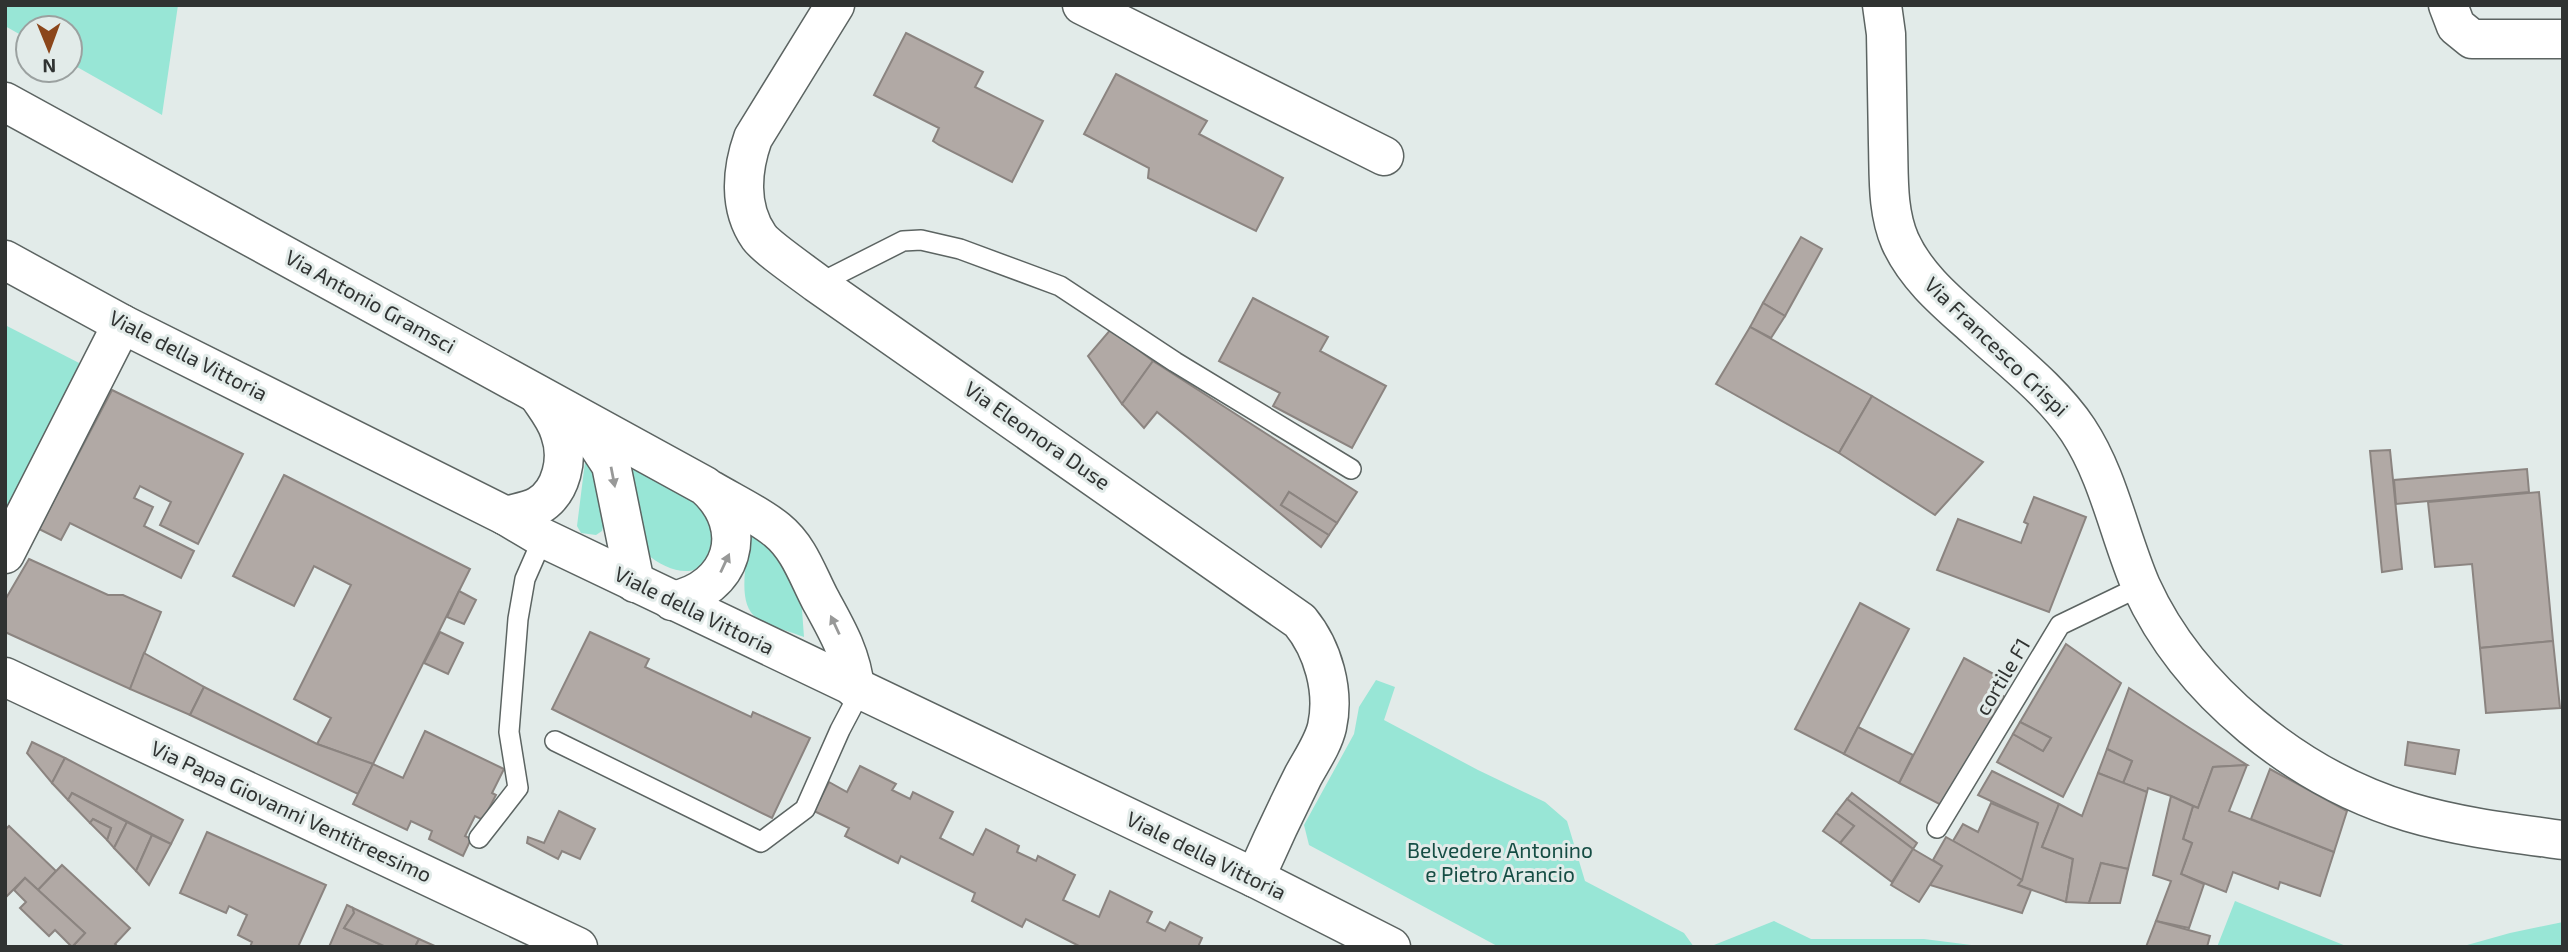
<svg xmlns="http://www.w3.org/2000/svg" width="2568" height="952" viewBox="0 0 2568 952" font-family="'Exo 2',sans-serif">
	<rect width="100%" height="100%" fill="#e2ebe9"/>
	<g fill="#98e6d6">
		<polygon points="5,5 178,5 162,115 70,63 70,28 28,28 28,39 5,26"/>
		<polygon points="5,325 85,366 5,530"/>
		<path d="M623 456 704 507C707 516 713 528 713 538 711 583 671 576 646 553Z"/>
		<path d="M585 462H588C596 479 608 513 602 531L596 535 581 533 577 526Z"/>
		<path d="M751 528 760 529 801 596 804 637C789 631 771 627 757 618 734 604 749 551 751 528Z"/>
		<polygon points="1376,680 1395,687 1384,720 1478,770 1545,802 1567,821 1585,881 1684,933 1694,947 1499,947 1309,845 1304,825 1354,734 1359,707"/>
		<polygon points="2235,901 2346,946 2349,947 2217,947"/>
		<polygon points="1774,921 1811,939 1924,939 1987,947 1709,947"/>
		<polygon points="2563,922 2563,947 2460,947 2510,933"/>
	</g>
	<g fill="#b1a9a5" stroke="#8b8480" stroke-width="2">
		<polygon points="906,33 983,72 975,87 1043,121 1012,182 939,145 933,141 939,128 874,95"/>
		<polygon points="1116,74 1207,121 1199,134 1283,178 1256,231 1148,178 1149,168 1084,134"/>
		<polygon points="1801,237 1822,249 1785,316 1763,303"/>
		<polygon points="1253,298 1328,337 1320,351 1386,386 1352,448 1273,406 1280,393 1219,361"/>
		<polygon points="1763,303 1785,316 1771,338 1750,327"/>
		<polygon points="1750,327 1872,396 1839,453 1716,384"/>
		<polygon points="1111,329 1153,361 1122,404 1088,356"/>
		<polygon points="1153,361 1357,492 1337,523 1289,492 1281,505 1329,535 1321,547 1157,412 1144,428 1122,404"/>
		<polygon points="112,390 243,454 198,544 160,525 171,502 140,486 134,498 153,507 144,526 194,551 181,578 70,523 61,540 39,529"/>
		<polygon points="1872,396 1983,462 1935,515 1839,453"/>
		<polygon points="2390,450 2402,569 2382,572 2370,451"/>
		<polygon points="2527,469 2529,492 2396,504 2394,480"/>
		<polygon points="284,475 470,569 373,764 317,744 331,718 294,699 351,585 314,566 294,606 233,576"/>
		<polygon points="1289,492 1337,523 1329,535 1281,505"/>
		<polygon points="2539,492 2553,641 2480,648 2472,564 2435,567 2428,502"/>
		<polygon points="2034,497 2086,517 2049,612 1937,570 1958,519 2021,543 2028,524 2024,522"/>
		<polygon points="29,559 108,595 123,595 161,612 130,689 5,632 5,600"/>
		<polygon points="459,591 476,600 464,624 447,617"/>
		<polygon points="1860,603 1909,629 1844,754 1795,729"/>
		<polygon points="440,632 463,643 448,674 424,663"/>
		<polygon points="590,632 649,659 645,667 751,717 753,712 810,738 772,818 552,709"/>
		<polygon points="2553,641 2560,708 2486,713 2480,648"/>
		<polygon points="2066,644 2121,683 2063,797 1997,762 2013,734 2043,751 2051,738 2020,722"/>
		<polygon points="144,653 204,687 190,715 130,689"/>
		<polygon points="1964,658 1999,677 1992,691 2005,697 1947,808 1899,783"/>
		<polygon points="204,687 317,744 373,764 358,794 190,715"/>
		<polygon points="2129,688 2185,725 2247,765 2213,767 2198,808 2171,796 2148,788 2147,792 2123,783 2132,761 2107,749"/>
		<polygon points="2020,722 2051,738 2043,751 2013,734"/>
		<polygon points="1858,727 1913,755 1899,783 1844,754"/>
		<polygon points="425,731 504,769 492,793 496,795 483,820 475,816 465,836 471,839 463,856 429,839 432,831 411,821 407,830 353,804 373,764 403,778"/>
		<polygon points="32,742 65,758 52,783 27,753"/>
		<polygon points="2408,742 2459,750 2455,774 2405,765"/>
		<polygon points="2107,749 2132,761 2123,783 2098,773"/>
		<polygon points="65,758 183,820 171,844 72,793 68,800 52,783"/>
		<polygon points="2247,765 2229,811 2334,852 2320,896 2280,882 2278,889 2233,872 2226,892 2181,874 2192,843 2183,839 2193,806 2198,808 2213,767"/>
		<polygon points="860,766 896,784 892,790 910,799 913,792 953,812 940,838 973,855 986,829 1019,846 1017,852 1036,861 1038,856 1075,875 1063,900 1099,917 1110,891 1152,912 1147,922 1165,931 1170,922 1202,938 1198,947 1081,947 1026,919 1022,927 972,901 975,893 901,856 898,863 845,836 849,828 814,811 829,782 847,792"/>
		<polygon points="2270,769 2347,811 2334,852 2251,819"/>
		<polygon points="1992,771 2059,804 2042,847 2073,859 2066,902 2018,885 2038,823 1978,795"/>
		<polygon points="2098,773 2147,792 2128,869 2101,863 2089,903 2066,902 2073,859 2042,847 2059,804 2082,816"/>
		<polygon points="72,793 127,822 114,848 107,840 111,828 93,819 90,823 68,800"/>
		<polygon points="1852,793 1917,843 1913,849 1847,799"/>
		<polygon points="2171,796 2193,806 2183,839 2192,843 2181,874 2204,884 2189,928 2156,921 2171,881 2153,875"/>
		<polygon points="1847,799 1913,849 1892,882 1840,843 1854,826 1836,813"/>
		<polygon points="1991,803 2038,823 2022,880 1953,841 1963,824 1978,832"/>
		<polygon points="559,811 595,829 580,859 562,851 558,859 527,843 528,837 544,843"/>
		<polygon points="1836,813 1854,826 1840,843 1823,831"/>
		<polygon points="93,819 111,828 107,840 90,823"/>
		<polygon points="127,822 152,835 136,871 114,848"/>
		<polygon points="9,826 56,871 38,890 25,878 5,898 5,830"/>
		<polygon points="207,832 326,885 298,947 250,947 252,942 238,935 247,915 229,906 226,913 180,893"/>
		<polygon points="152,835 171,844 149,885 136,871"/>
		<polygon points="1946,837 2022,880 2018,885 2031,890 2022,913 1930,885 1942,866 1933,860"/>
		<polygon points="1913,849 1942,866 1919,902 1891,885"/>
		<polygon points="2101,863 2128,869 2120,903 2089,903"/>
		<polygon points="62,865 130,928 115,944 118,947 72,947 85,933 38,890"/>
		<polygon points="25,878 85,933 72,947 55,930 49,936 20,908 26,902 14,890"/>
		<polygon points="347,905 353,908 354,913 344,928 386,947 329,947"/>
		<polygon points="353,908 419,939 415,947 386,947 344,928 354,913"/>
		<polygon points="2156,921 2210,936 2207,947 2146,947"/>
		<polygon points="419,939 437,947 415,947"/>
	</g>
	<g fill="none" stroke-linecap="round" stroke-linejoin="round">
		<defs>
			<g id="lane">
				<polyline points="818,284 903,241 921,240 960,249 1060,286 1175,362 1351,469"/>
				<polyline points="555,741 761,842 805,809 840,730 860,692"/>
				<polyline points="1937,828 2060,625 2141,586"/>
				<polyline points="479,838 518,788 509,732 518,619 525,579 543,538"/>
			</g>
			<g id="street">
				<path d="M835 5 753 138C742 169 738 207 759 237 767 248 805 274 818 284L1300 621C1323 649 1335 691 1327 727 1323 744 1311 761 1303 776 1286 810 1270 844 1255 878"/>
				<polyline points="1082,5 1384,156"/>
				<polyline points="2448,5 2456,26 2472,39 2563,39"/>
				<path d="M5 102 705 486C752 528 733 589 672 601"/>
				<polyline points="5,260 122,324 506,516 543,538 1255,878 1391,947"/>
				<polyline points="582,421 611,465 635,583"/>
				<path d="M711 490C733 503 757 514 777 530 799 548 807 574 820 599 836 628 852 655 855 689"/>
				<path d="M506 516C516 513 529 511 538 506 562 492 569 458 560 433 556 419 546 407 538 395"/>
				<polyline points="5,554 122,324"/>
				<polyline points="5,677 578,947"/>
			</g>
			<path id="secondary" d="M1882 5 1886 34C1887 71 1887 107 1888 144 1889 177 1887 211 1900 241 1916 277 1948 303 1976 328 2011 360 2052 391 2078 430 2109 477 2119 535 2141 586 2189 692 2299 779 2409 812 2459 827 2511 833 2563 840"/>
		</defs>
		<use href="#lane" stroke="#5c6462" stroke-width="22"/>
		<use href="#street" stroke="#5c6462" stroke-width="41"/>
		<use href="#secondary" stroke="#5c6462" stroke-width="41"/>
		<use href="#lane" stroke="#fff" stroke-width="19"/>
		<use href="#street" stroke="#fff" stroke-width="38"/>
		<use href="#secondary" stroke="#fff" stroke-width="38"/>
	</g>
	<defs><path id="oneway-solid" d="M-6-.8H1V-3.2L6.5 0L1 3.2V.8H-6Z" transform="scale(1.75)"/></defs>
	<g fill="#989998">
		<use href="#oneway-solid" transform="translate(613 477) rotate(79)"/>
		<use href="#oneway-solid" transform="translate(725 563) rotate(-65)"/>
		<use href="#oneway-solid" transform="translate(835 625) rotate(-115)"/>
	</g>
	<g text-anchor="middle" stroke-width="6" stroke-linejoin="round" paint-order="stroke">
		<g font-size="21" fill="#303332" stroke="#e2ebe9">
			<text transform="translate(370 302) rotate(29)" y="7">Via Antonio Gramsci</text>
			<text transform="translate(1996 347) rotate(44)" y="7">Via Francesco Crispi</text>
			<text transform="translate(188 356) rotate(27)" y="7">Viale della Vittoria</text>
			<text transform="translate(1037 436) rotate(35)" y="7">Via Eleonora Duse</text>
			<text transform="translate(694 611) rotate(26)" y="7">Viale della Vittoria</text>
			<text transform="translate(2003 677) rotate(-59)" y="7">cortile F1</text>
			<text transform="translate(291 812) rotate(25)" y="7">Via Papa Giovanni Ventitreesimo</text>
			<text transform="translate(1206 856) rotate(26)" y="7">Viale della Vittoria</text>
		</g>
		<g font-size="21" fill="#154d44" stroke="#e2ebe9">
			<text x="1500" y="858">Belvedere Antonino<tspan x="1500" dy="24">e Pietro Arancio</tspan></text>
		</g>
	</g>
	<rect width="2568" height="952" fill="none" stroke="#303332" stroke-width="14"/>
	<g transform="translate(49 49) rotate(179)"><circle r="33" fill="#e2ebe9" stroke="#9ba1a0" stroke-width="2"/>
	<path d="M0-5L12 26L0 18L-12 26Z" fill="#8b461b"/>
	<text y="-10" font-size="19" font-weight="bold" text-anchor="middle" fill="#303332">N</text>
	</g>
</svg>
